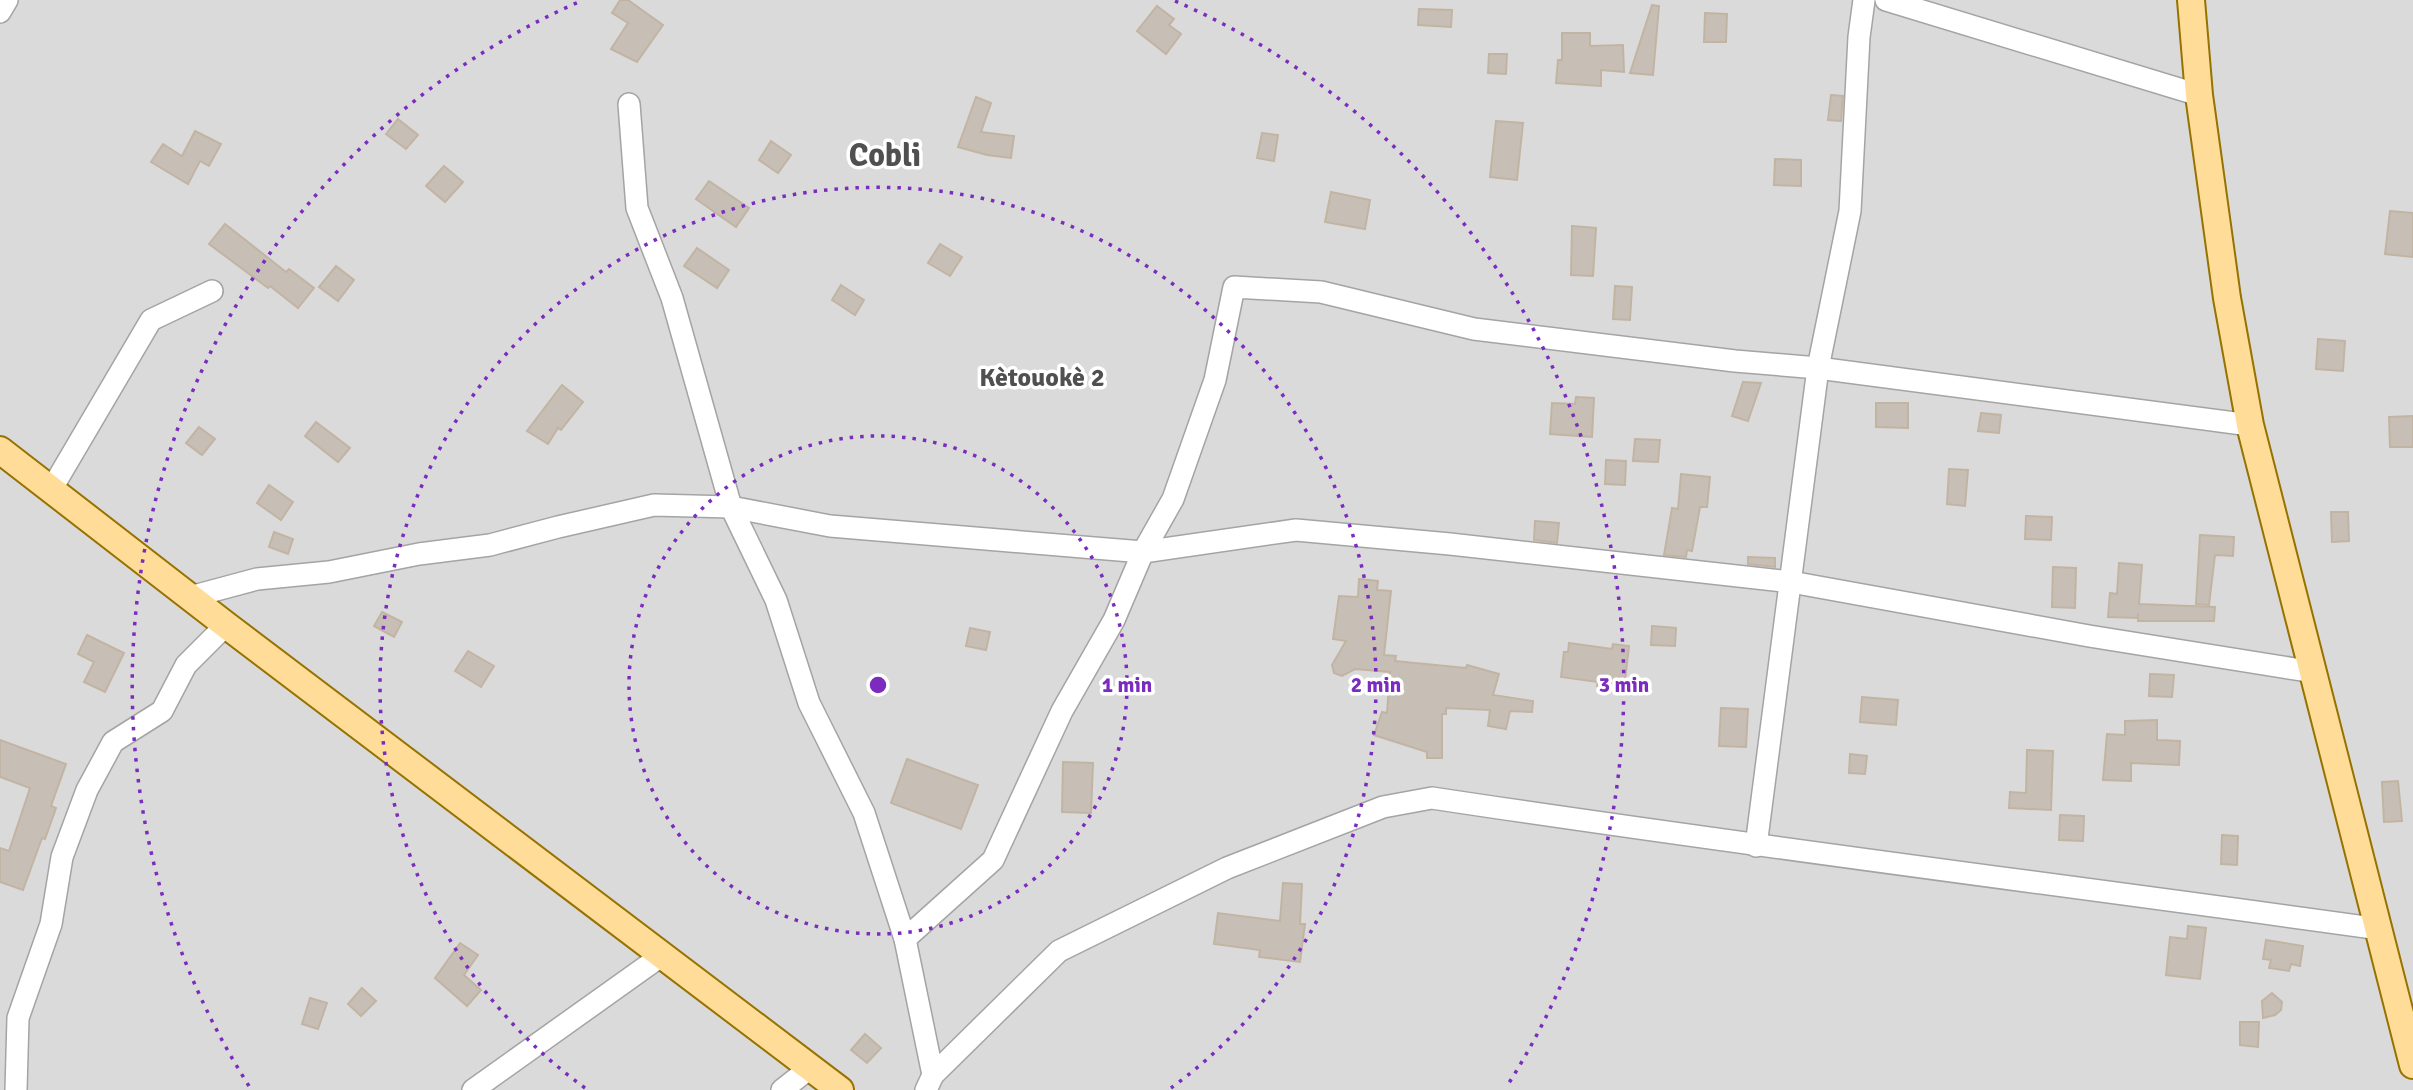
<svg xmlns="http://www.w3.org/2000/svg" width="2413" height="1090" viewBox="0 0 2413 1090" font-family="Signika,sans-serif">
	<rect width="100%" height="100%" fill="#efece2"/>
	<rect fill="#dbdada" x="0" y="0" width="2413" height="1090"/>
	<g fill="#c7bfb5" stroke="#c2b4a3" stroke-width="2">
		<polygon points="620,0 628,0 663,25 637,62 611,49 628,23 612,13"/>
		<polygon points="1652,5 1659,6 1653,75 1630,73"/>
		<polygon points="1157,6 1174,19 1169,25 1181,34 1166,54 1137,31"/>
		<polygon points="1419,9 1452,10 1451,27 1418,25"/>
		<polygon points="1705,13 1727,14 1726,42 1704,42"/>
		<polygon points="1562,33 1590,33 1590,46 1623,45 1624,72 1601,70 1601,86 1556,83 1558,60 1562,60"/>
		<polygon points="1489,54 1507,54 1506,74 1488,73"/>
		<polygon points="1831,95 1843,96 1841,121 1828,120"/>
		<polygon points="976,97 991,103 981,132 1014,136 1011,158 987,155 958,147"/>
		<polygon points="398,119 418,135 406,149 386,134"/>
		<polygon points="1496,121 1523,123 1517,180 1490,177"/>
		<polygon points="195,131 221,144 209,166 200,161 188,184 151,162 163,144 182,156"/>
		<polygon points="1262,133 1278,135 1274,161 1257,158"/>
		<polygon points="771,141 791,155 778,173 759,160"/>
		<polygon points="1775,159 1801,160 1801,186 1774,185"/>
		<polygon points="444,166 463,182 445,202 426,186"/>
		<polygon points="709,181 749,208 736,227 696,199"/>
		<polygon points="1331,192 1370,200 1365,229 1325,222"/>
		<polygon points="2390,211 2413,213 2413,257 2385,254"/>
		<polygon points="225,224 286,272 289,269 314,288 298,308 270,286 268,288 209,244"/>
		<polygon points="1572,226 1596,228 1593,276 1571,275"/>
		<polygon points="940,244 962,257 950,276 928,263"/>
		<polygon points="697,248 729,270 717,288 684,266"/>
		<polygon points="336,266 354,280 338,301 319,287"/>
		<polygon points="841,285 864,300 855,315 832,300"/>
		<polygon points="1615,286 1632,287 1630,320 1613,319"/>
		<polygon points="2318,339 2345,341 2343,371 2316,369"/>
		<polygon points="1743,382 1761,383 1748,421 1732,416"/>
		<polygon points="562,385 583,402 561,430 558,428 548,444 527,431"/>
		<polygon points="1576,397 1594,398 1592,437 1550,434 1552,403 1575,404"/>
		<polygon points="1876,403 1908,403 1908,428 1876,427"/>
		<polygon points="1981,413 2001,415 1999,433 1978,431"/>
		<polygon points="2413,416 2413,447 2390,447 2389,417"/>
		<polygon points="316,422 350,448 338,462 305,436"/>
		<polygon points="199,427 215,439 202,455 186,443"/>
		<polygon points="1635,439 1660,440 1658,462 1633,461"/>
		<polygon points="1606,460 1626,461 1625,485 1605,484"/>
		<polygon points="1949,469 1968,470 1965,506 1947,504"/>
		<polygon points="1681,474 1710,477 1707,507 1700,507 1692,551 1687,550 1686,557 1664,555 1672,508 1678,509"/>
		<polygon points="269,485 293,502 281,520 257,503"/>
		<polygon points="2331,512 2348,512 2349,541 2332,542"/>
		<polygon points="2026,516 2052,517 2051,540 2025,539"/>
		<polygon points="1535,521 1559,523 1557,543 1534,540"/>
		<polygon points="274,532 293,539 288,554 269,547"/>
		<polygon points="2200,535 2234,537 2233,556 2215,555 2209,605 2196,604"/>
		<polygon points="1748,557 1775,558 1775,567 1748,564"/>
		<polygon points="2119,563 2142,565 2139,604 2215,607 2214,621 2138,621 2138,613 2138,618 2108,617 2110,593 2117,594"/>
		<polygon points="2053,567 2076,568 2075,608 2052,607"/>
		<polygon points="1359,579 1378,581 1377,590 1391,591 1384,655 1396,656 1395,661 1466,668 1467,665 1499,674 1493,695 1533,701 1532,712 1510,711 1506,729 1488,726 1490,710 1446,708 1446,714 1442,714 1442,758 1427,758 1427,752 1374,735 1382,712 1387,713 1390,672 1355,669 1342,676 1334,673 1332,665 1346,641 1333,639 1339,596 1358,597"/>
		<polygon points="382,612 402,622 394,637 374,626"/>
		<polygon points="1652,626 1676,628 1675,646 1651,645"/>
		<polygon points="970,628 990,632 986,650 966,646"/>
		<polygon points="87,635 124,653 105,692 84,682 94,662 78,654"/>
		<polygon points="1569,643 1612,649 1613,644 1629,646 1624,689 1597,686 1598,682 1561,677 1564,652 1568,652"/>
		<polygon points="468,651 494,666 481,687 455,671"/>
		<polygon points="2150,674 2174,675 2172,697 2149,696"/>
		<polygon points="1862,697 1898,700 1896,725 1860,722"/>
		<polygon points="1721,708 1748,709 1746,747 1719,746"/>
		<polygon points="2157,720 2157,740 2180,741 2179,765 2131,763 2131,781 2103,780 2107,734 2125,735 2125,721"/>
		<polygon points="0,740 66,764 51,806 56,808 45,839 42,838 23,890 0,882 0,848 9,851 30,788 0,777"/>
		<polygon points="2027,750 2053,751 2051,810 2009,808 2010,792 2026,793"/>
		<polygon points="1850,754 1867,756 1865,774 1849,773"/>
		<polygon points="907,759 978,785 961,829 891,803"/>
		<polygon points="1063,762 1093,763 1091,813 1062,812"/>
		<polygon points="2398,781 2402,821 2384,822 2382,782"/>
		<polygon points="2060,815 2084,816 2083,841 2059,840"/>
		<polygon points="2222,835 2238,836 2237,865 2221,864"/>
		<polygon points="1283,883 1302,884 1300,924 1305,924 1300,962 1259,957 1260,950 1214,944 1218,913 1280,921"/>
		<polygon points="2188,926 2206,928 2200,979 2166,975 2170,937 2187,939"/>
		<polygon points="2266,940 2303,946 2300,966 2291,964 2289,971 2269,968 2271,960 2263,959"/>
		<polygon points="460,943 478,955 464,975 481,990 467,1006 435,978"/>
		<polygon points="362,988 376,1001 361,1016 348,1004"/>
		<polygon points="2272,993 2282,1002 2281,1010 2275,1015 2263,1018 2262,1001"/>
		<polygon points="310,998 327,1003 318,1029 302,1024"/>
		<polygon points="2240,1022 2259,1022 2258,1047 2240,1045"/>
		<polygon points="865,1034 881,1048 867,1063 851,1050"/>
	</g>
	<g fill="none" stroke-linecap="round" stroke-linejoin="round">
		<defs>
			<g id="minor">
				<polyline points="1886,0 2199,95"/>
				<polyline points="0,12 7,0"/>
				<polyline points="629,104 637,208 672,298 731,507 776,600 809,703 864,813 905,939 933,1075"/>
				<polyline points="51,490 151,320 212,291"/>
				<polyline points="190,597 257,579 329,572 419,554 490,545 558,527 654,505 731,507 830,526 1143,552 1296,530 1450,544 1791,582 2089,636 2314,672"/>
				<polyline points="1756,846 1818,368 1850,211 1859,37 1864,0"/>
				<polyline points="905,939 993,860 1062,711 1114,620 1143,552 1173,499 1215,380 1234,287 1321,292 1474,329 1735,361 1818,368 2250,425"/>
				<polyline points="16,1090 18,1018 51,924 62,857 87,790 113,742 162,711 186,665 226,625"/>
				<polyline points="473,1090 661,956"/>
				<polyline points="782,1090 810,1068"/>
				<path d="M926 1090 933 1075 1059 951 1227 868 1383 807 1432 798C1747 846 2064 885 2380 929"/>
			</g>
			<g id="major">
				<polyline points="2191,0 2199,95 2227,298 2250,425 2413,1065"/>
				<polyline points="0,450 226,625 840,1090"/>
			</g>
		</defs>
		<use href="#minor" stroke="#a4a4a4" stroke-width="24"/>
		<use href="#major" stroke="#967200" stroke-width="30"/>
		<use href="#minor" stroke="#fff" stroke-width="21"/>
		<use href="#major" stroke="#ffdc97" stroke-width="26"/>
	</g>
	<g fill="none" stroke="#7b2cbf" stroke-width="3.5" stroke-dasharray="3.5 7">
		<circle cx="878" cy="685" r="249"/>
		<path d="M585 1088A498 498 0 1 1 1171 1088"/>
		<path d="M249 1086A746 746 0 0 1 581 1M1175 1A746 746 0 0 1 1507 1086"/>
	</g>
	<g text-anchor="middle" stroke-width="7" stroke-linejoin="round" paint-order="stroke">
		<g font-size="26" font-weight="bold" fill="#505050" stroke="#fff">
			<text x="1042" y="386">Kètouokè 2</text>
		</g>
		<g font-size="32" font-weight="bold" fill="#505050" stroke="#fff">
			<text x="885" y="166">Cobli</text>
		</g>
	</g>
	<circle cx="878" cy="685" r="10" fill="#7b2cbf" stroke="#fff" stroke-width="3.5"/>
	<g font-size="21" text-anchor="middle" font-weight="bold" fill="#7b2cbf" stroke="#fff" stroke-width="7" stroke-linejoin="round" paint-order="stroke">
		<text x="1127" y="692">1 min</text>
		<text x="1376" y="692">2 min</text>
		<text x="1624" y="692">3 min</text>
	</g>
</svg>
